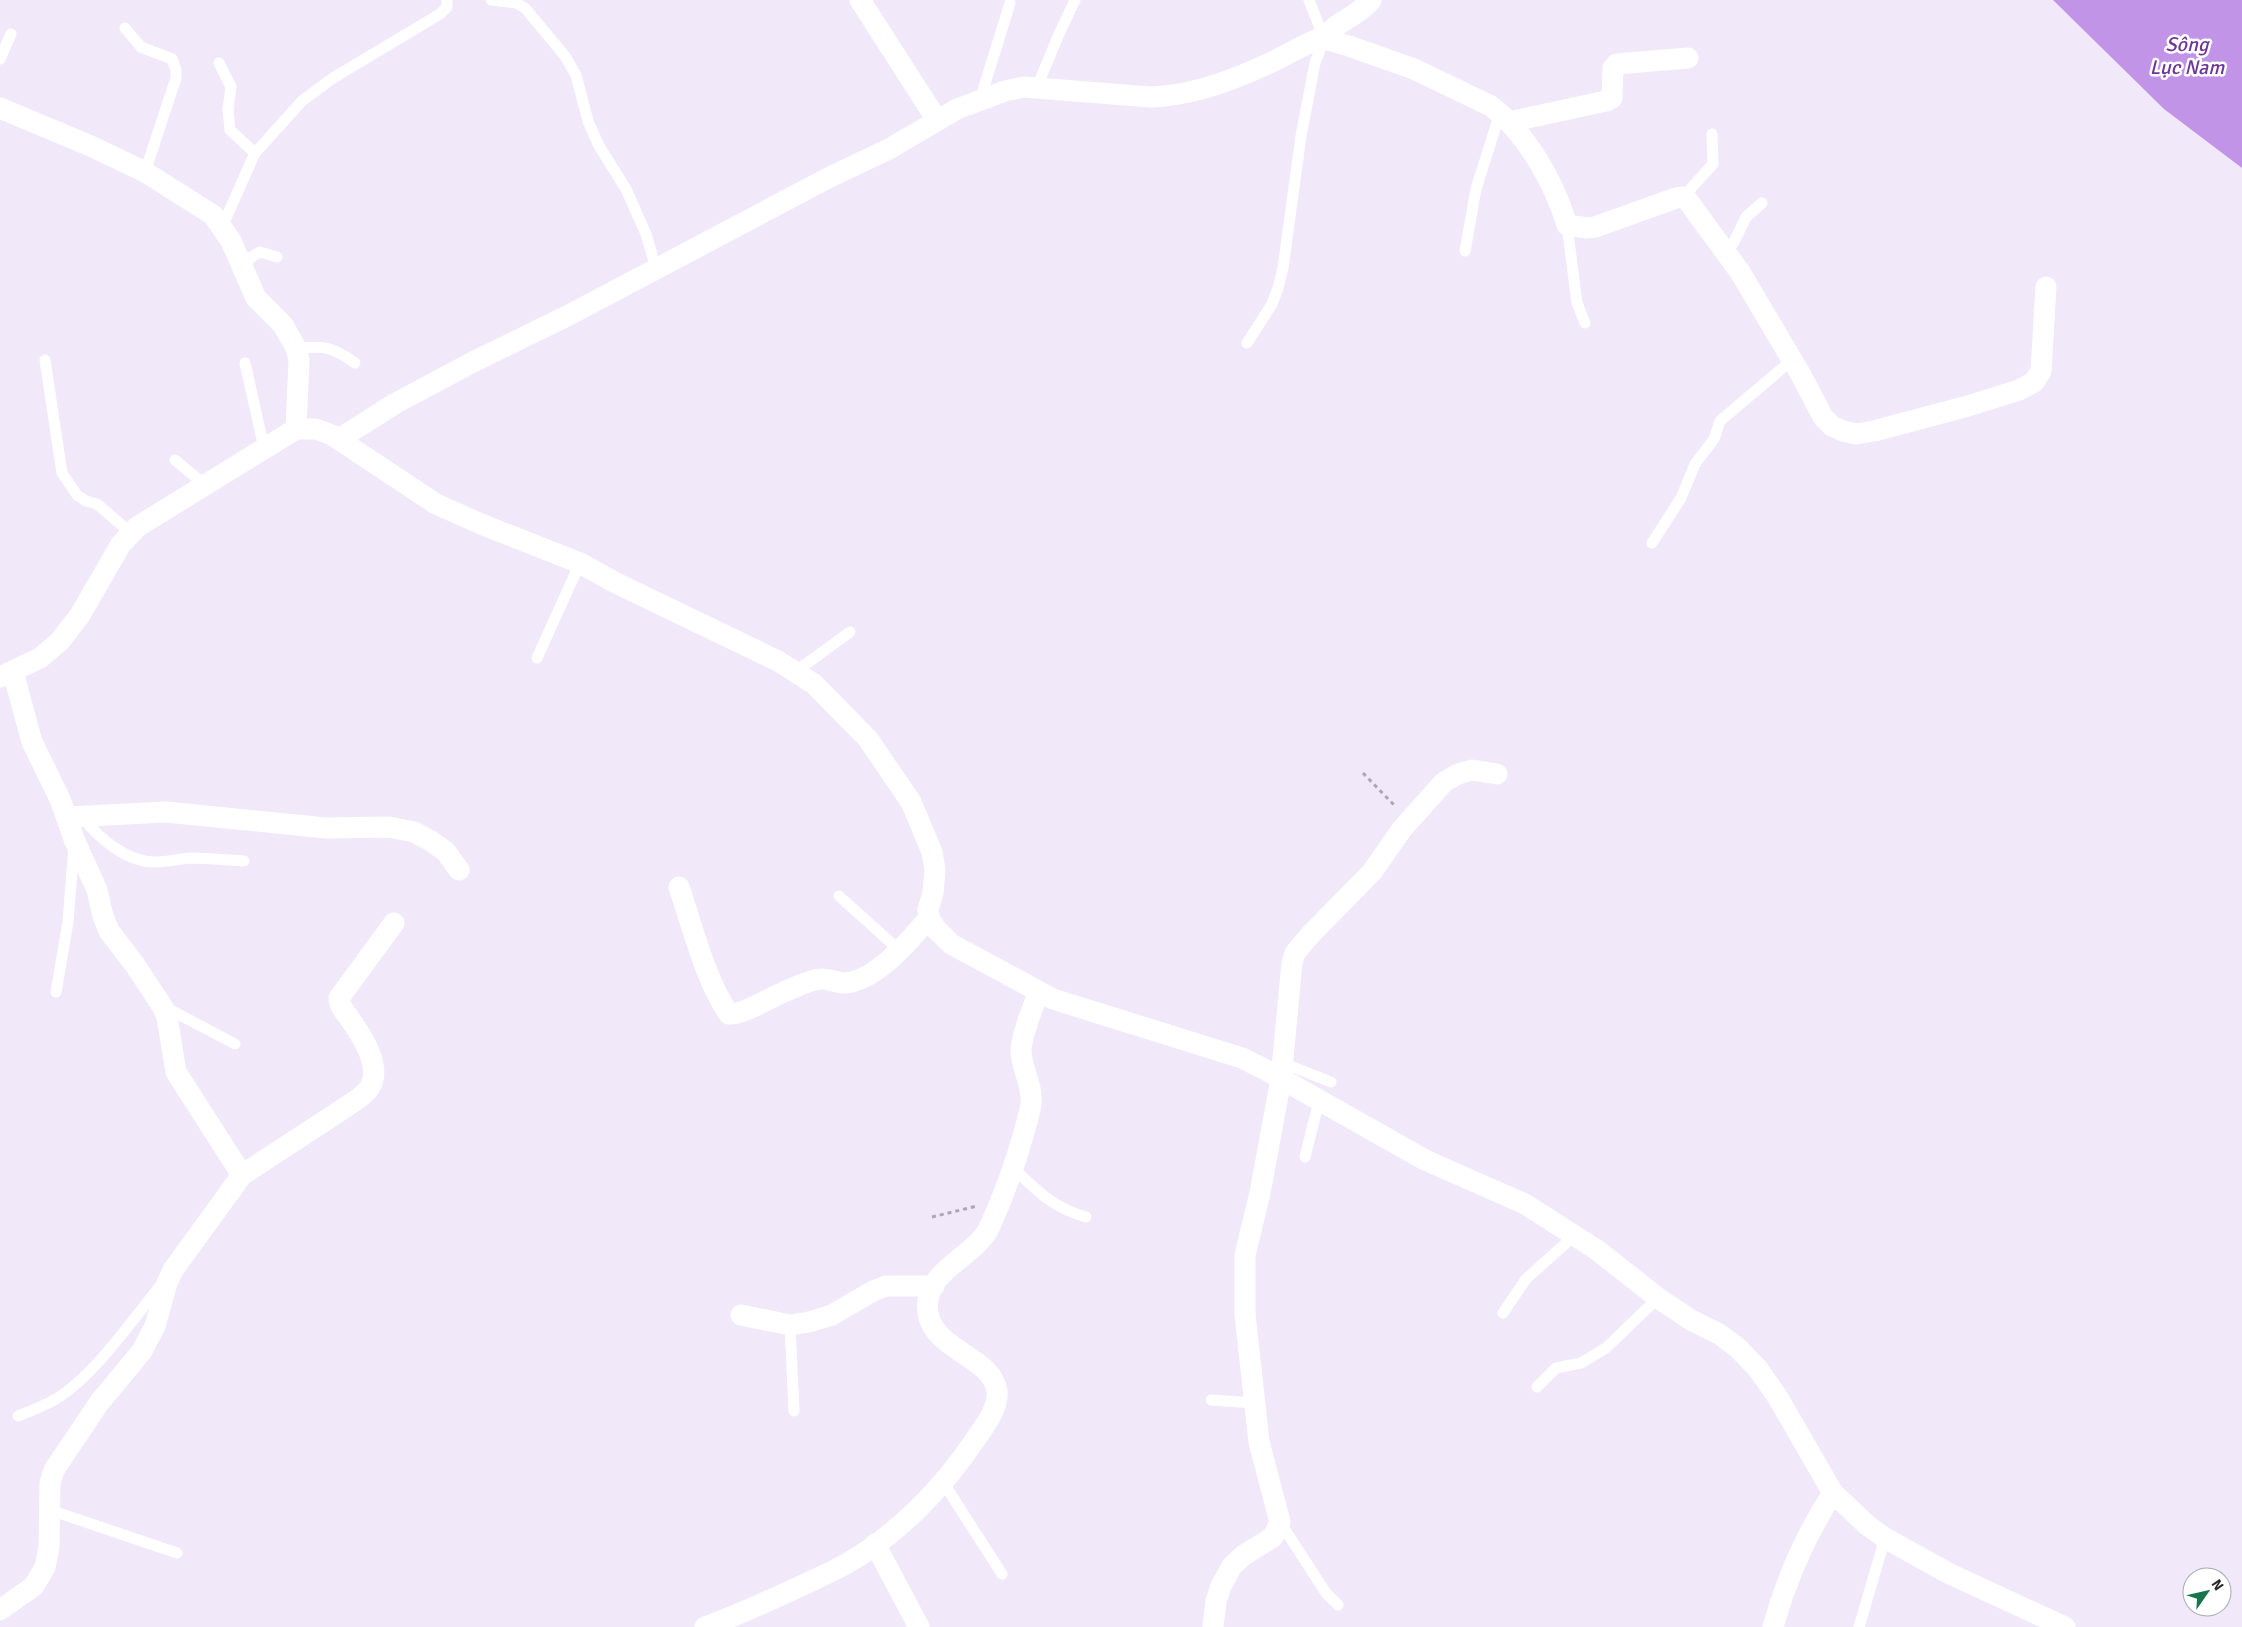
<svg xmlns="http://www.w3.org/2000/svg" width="2242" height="1627" viewBox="0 0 2242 1627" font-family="Signika,sans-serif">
	<rect width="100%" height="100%" fill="#f1e8fa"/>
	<polygon fill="#c294e8" points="2053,0 2242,0 2242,168 2164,109"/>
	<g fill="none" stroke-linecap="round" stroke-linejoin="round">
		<g stroke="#aea6b5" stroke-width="3" stroke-dasharray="4 4" stroke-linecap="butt">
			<polyline points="1363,773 1396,807"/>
			<polyline points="932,1217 977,1206"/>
		</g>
		<g stroke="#fff" stroke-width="11">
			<polyline points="491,0 516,3 525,8 565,56 576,75 588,121 599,146 626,189 646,234 656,268"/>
			<polyline points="125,28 141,47 172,59 176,70 176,78 145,172"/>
			<polyline points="0,59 11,34"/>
			<polyline points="219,63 231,87 228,109 230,130 255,153 222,227"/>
			<polyline points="1037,87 1059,34 1075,0"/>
			<polyline points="980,100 1010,3"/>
			<polyline points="255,153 302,101 333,78 440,14 447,7 447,0"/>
			<polyline points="1683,197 1713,164 1712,134"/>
			<polyline points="1567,225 1577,303 1585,323"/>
			<polyline points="1465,251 1476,189 1500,113"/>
			<polyline points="1725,253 1734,242 1746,217 1762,203"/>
			<polyline points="243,270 250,258 260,252 277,257"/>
			<polyline points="1247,343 1272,304 1278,288 1283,268 1301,136 1315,63 1324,39 1309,0"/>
			<path d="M296 348C323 346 332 346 355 363"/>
			<polyline points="45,360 62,473 77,495 86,501 97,504 131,533"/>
			<polyline points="245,363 264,448"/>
			<polyline points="175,460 204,484"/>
			<polyline points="1652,543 1681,498 1695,464 1714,439 1720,421 1792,360"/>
			<polyline points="537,658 580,563"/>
			<polyline points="795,672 850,632"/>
			<path d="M82 817C99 838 126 862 155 862 167 862 178 859 190 858 208 858 226 860 244 861"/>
			<polyline points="839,896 899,950"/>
			<polyline points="56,992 68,922 74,846"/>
			<polyline points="163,1006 235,1044"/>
			<polyline points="1283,1063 1331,1082"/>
			<polyline points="1305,1157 1319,1101"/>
			<path d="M1012 1167C1038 1191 1051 1207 1086 1217"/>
			<polyline points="1503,1313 1526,1279 1575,1235"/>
			<polyline points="790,1325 794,1411"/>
			<polyline points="1537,1387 1556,1368 1581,1363 1606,1348 1658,1298"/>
			<polyline points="1211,1400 1255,1403"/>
			<path d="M18 1416C31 1411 44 1406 56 1399 95 1375 132 1320 161 1285"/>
			<polyline points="943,1482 1002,1574"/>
			<polyline points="50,1510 177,1553"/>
			<polyline points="1280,1522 1326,1593 1338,1605"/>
			<polyline points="1859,1627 1885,1538"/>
		</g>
		<g stroke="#fff" stroke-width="21">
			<polyline points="860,0 937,120"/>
			<path d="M1324 39C1335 21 1358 17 1371 0"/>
			<polyline points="0,108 93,147 145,172 213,215 231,241 256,298 283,325 296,348 299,360 296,429"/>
			<polyline points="1509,122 1606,101 1612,98 1613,68 1617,64 1688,58"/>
			<path d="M339 439 396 403 473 362 569 315 830 177 889 149 957 109 1005 91 1024 87 1150 97C1188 96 1226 83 1261 67 1280 59 1297 48 1316 40L1324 39 1349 46 1414 69 1491 106C1527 134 1554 182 1567 225L1587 228 1595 227 1676 198 1683 197 1688 201 1740 272 1801 375 1823 417 1832 426 1843 431 1856 434 1874 431 1968 406 2019 390 2034 382 2041 371 2046 287"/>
			<polyline points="13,672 32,742 60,799 74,839 97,890 103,916 109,931 135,965 162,1006 167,1017 176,1072 242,1175"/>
			<polyline points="0,677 40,658 60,641 80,615 121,544 137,527 296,429 316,429 332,435 436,504 481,524 580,563 614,582 778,661 814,684 868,739 911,802 932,852 935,870 933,893 928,910 929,918 936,929 951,944 1053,999 1242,1058 1264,1069 1425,1160 1525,1204 1597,1250 1658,1298 1691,1320 1719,1334 1738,1348 1758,1369 1777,1396 1833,1493 1867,1525 1885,1538 1948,1573 2065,1627"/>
			<polyline points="67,817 166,812 326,828 389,827 414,832 431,841 446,852 459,870"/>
			<path d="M679 887C692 925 706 982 729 1014 743 1015 771 997 786 991 796 987 811 979 822 979 830 979 837 983 845 983 876 981 910 940 929 918"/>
			<polyline points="741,1315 790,1325 809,1322 832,1315 873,1291 886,1286 934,1286"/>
			<polyline points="875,1544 919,1627"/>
			<path d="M0 1610 34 1586 45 1567 49 1547 50 1483 54 1470 99 1403 142 1351 155 1326 167 1283 173 1270 242 1175 349 1105C356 1100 365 1095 370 1087 382 1067 363 1038 352 1022 347 1014 339 1007 339 998L394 923"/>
			<path d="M705 1627C739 1615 771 1600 803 1585 817 1578 832 1572 846 1564 897 1535 942 1489 975 1440 984 1427 999 1408 997 1391 992 1353 921 1350 928 1300 933 1267 977 1255 990 1226 1004 1195 1016 1162 1025 1129 1027 1121 1030 1112 1031 1104 1033 1085 1021 1068 1021 1050 1022 1031 1033 1010 1038 992"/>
			<polyline points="1213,1627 1216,1601 1221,1586 1232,1566 1244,1555 1273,1537 1280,1522 1259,1442 1245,1314 1245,1255 1260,1193 1281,1079 1292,963 1295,953 1311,934 1372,872 1402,829 1444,782 1458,774 1472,770 1497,774"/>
			<path d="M1773 1627C1786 1580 1806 1534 1833 1493"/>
		</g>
	</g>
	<g text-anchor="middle" stroke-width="5" stroke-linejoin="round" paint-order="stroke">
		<g font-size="20" font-style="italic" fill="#6f3698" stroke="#fff">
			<text x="2187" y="51">Sông<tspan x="2187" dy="23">Lục Nam</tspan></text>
		</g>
	</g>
	<g transform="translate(2207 1592) rotate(56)"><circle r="24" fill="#ffffff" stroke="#aaa9ab"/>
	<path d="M0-4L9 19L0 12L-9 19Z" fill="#16754b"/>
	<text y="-8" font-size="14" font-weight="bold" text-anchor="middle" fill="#2b272e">N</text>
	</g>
</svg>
